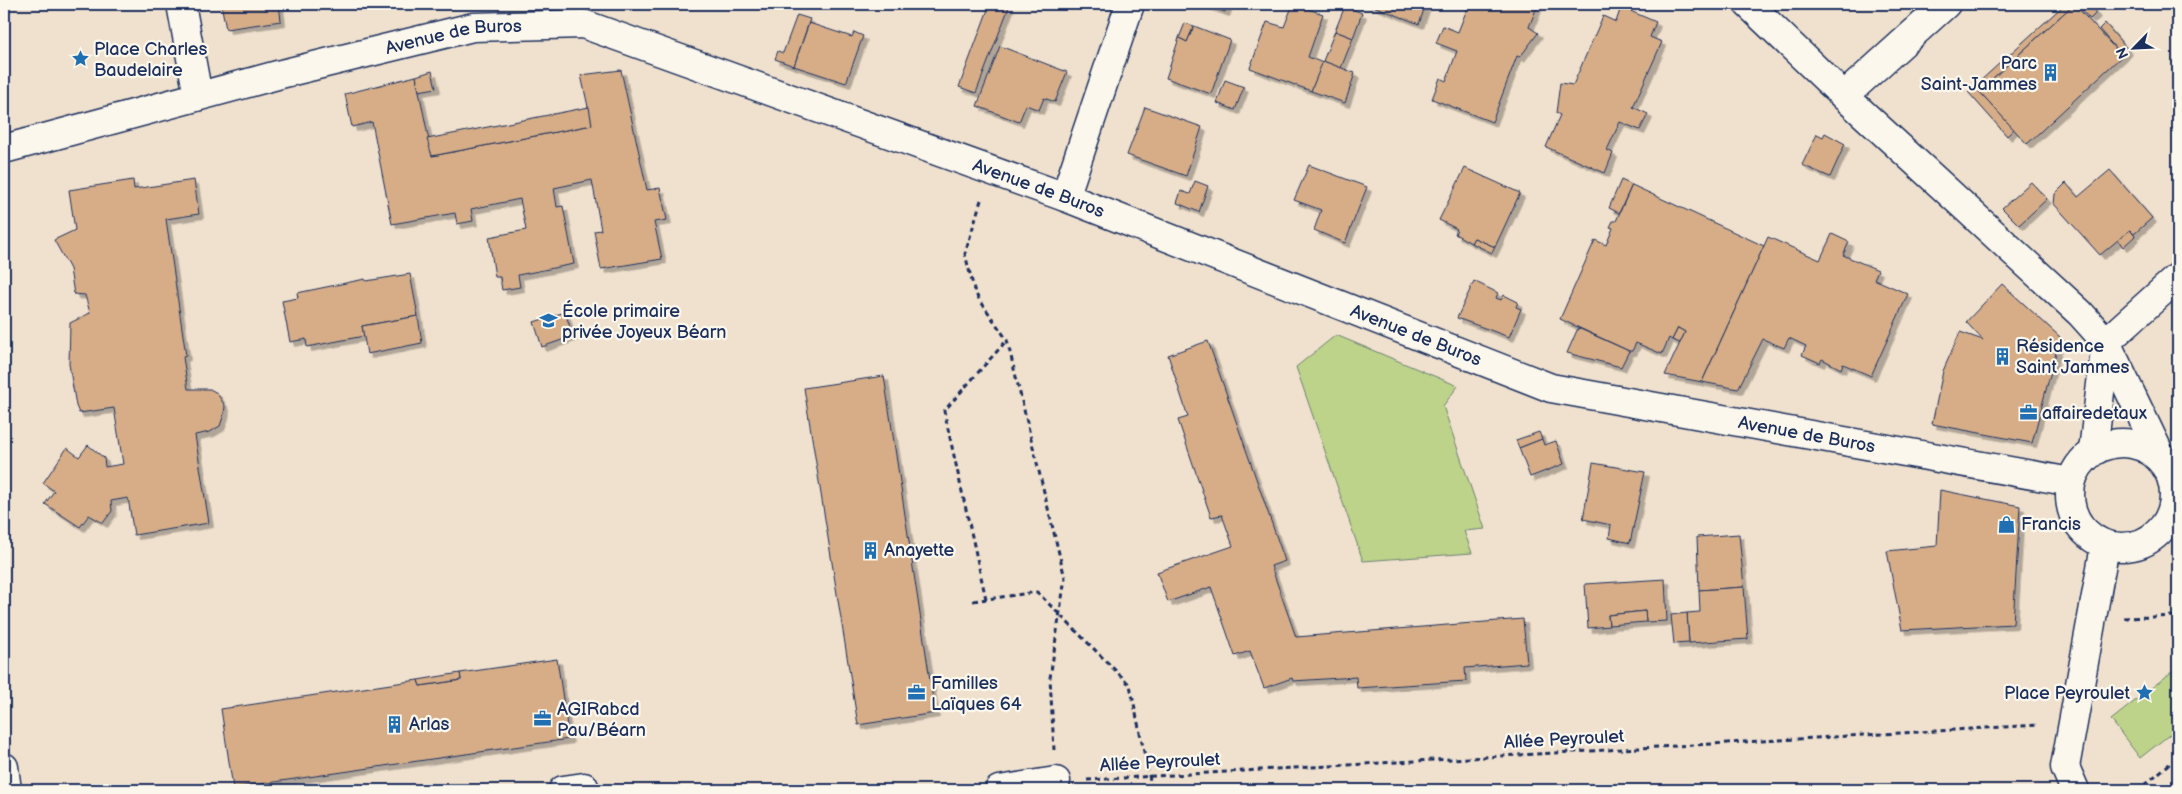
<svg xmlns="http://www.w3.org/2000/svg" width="2182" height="794" viewBox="0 0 2182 794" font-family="'Balsamiq Sans',sans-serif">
	<defs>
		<filter id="shadow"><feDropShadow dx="4.5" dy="4.5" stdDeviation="0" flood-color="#0004"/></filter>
	</defs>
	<rect width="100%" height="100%" fill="#f0e1ce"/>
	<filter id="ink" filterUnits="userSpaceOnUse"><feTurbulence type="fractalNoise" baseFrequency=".02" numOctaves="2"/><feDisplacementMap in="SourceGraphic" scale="10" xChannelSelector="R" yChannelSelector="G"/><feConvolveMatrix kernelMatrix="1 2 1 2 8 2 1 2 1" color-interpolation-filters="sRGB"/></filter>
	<g filter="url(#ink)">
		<g fill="#bdd389" stroke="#6c8174">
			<polygon points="1336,335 1458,386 1443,406 1485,529 1464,531 1472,553 1363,561 1296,367"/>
			<polygon points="2178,667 2178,728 2140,758 2111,720"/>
		</g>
		<g fill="#d6ad87" stroke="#1b2f5e" filter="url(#shadow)">
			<polygon points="221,4 279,4 281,21 226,29"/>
			<polygon points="990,4 1009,7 976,93 959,87"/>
			<polygon points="1202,4 1228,4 1225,12"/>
			<polygon points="1293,4 1323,14 1308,57 1323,63 1311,91 1250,68 1267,22 1284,27"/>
			<polygon points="1368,4 1426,4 1419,24"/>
			<polygon points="1469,4 1538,4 1529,27 1538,33 1520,57 1517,56 1492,122 1432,99 1440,78 1446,81 1457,51 1436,43 1443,26 1458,32"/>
			<polygon points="2065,4 2074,4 1979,91 2014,129 2007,136 1968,92"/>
			<polygon points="2074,4 2122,56 2027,144 1979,91"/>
			<polygon points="2076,4 2088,4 2096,13 2090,19"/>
			<polygon points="1345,6 1362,13 1353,38 1335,31"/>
			<polygon points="1621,7 1656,22 1650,37 1662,42 1633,107 1648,114 1640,130 1620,122 1607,150 1613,153 1605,173 1546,147 1560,115 1556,113 1560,83 1573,85 1603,16 1616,22"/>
			<polygon points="797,15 810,19 794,66 775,59 778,51 783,53"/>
			<polygon points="809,23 852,37 854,32 863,36 846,83 794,66"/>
			<polygon points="1185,23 1194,26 1187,42 1179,38"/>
			<polygon points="2105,23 2128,50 2122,56 2099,29"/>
			<polygon points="1194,26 1230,40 1211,94 1166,78 1179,38 1187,42"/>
			<polygon points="1335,31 1353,38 1341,68 1323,61"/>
			<polygon points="1000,46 1067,72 1055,102 1044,98 1039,110 1026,105 1019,122 977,106"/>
			<polygon points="1323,61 1355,73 1345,103 1311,91"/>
			<polygon points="621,70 647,190 660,188 667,220 654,222 662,259 601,269 594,231 601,230 592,180 554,188 557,207 563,206 574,264 518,275 520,287 502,290 500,277 495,277 489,237 526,230 520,199 471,209 473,221 457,224 455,213 392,224 372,122 352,127 345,94 416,76 432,156 592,125 581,75"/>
			<polygon points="432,71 436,88 419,91 416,76"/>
			<polygon points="1225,80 1244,87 1235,110 1217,103"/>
			<polygon points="589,107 592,125 432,156 427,139"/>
			<polygon points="1145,107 1202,127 1186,176 1127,155"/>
			<polygon points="1825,133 1845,144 1830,177 1802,165 1817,134 1823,137"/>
			<polygon points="1309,165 1367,187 1345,243 1314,230 1321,210 1294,200"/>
			<polygon points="1465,168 1520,193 1495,247 1474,238 1471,243 1455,234 1457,229 1439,220"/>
			<polygon points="2110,170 2152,218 2134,234 2130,230 2100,255 2054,204 2055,194 2066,183 2078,197"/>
			<polygon points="133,180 134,189 194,180 199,214 166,219 186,356 183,357 188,389 210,389 217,393 225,406 224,414 220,426 210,432 195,435 209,523 134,535 128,498 111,501 112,511 103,523 89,515 80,527 45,504 54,491 43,483 67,448 79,457 88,445 104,458 105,467 123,464 114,408 79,413 76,406 69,364 70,323 90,313 85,295 74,294 70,269 54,240 75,230 69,190"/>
			<polygon points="1621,180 1632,185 1619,213 1609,208"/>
			<polygon points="1195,181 1208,186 1199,212 1177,203 1181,191 1190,194"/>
			<polygon points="2031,182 2047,199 2019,225 2002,208"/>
			<polygon points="1632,185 1764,246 1702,382 1665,375 1685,332 1678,328 1672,340 1669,338 1662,354 1636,343 1632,351 1629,351 1560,319 1595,240 1606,245 1613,228 1610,227 1613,221 1616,221"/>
			<polygon points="2130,230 2135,236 2123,247 2118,240"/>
			<polygon points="1832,234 1849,242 1843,255 1878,270 1874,279 1908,294 1871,376 1843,364 1841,369 1822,359 1820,363 1802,355 1806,346 1789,338 1784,348 1763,339 1738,389 1702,382 1768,237 1820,260"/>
			<polygon points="1474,238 1495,247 1492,253 1471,243"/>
			<polygon points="410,274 418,316 362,326 364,336 307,347 306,339 290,342 282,301 298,298 297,293 365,279 366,281"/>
			<polygon points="1474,281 1498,293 1496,298 1501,300 1504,295 1518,302 1516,307 1521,309 1509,337 1457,318"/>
			<polygon points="2002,284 2060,337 2032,443 1932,424 1943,371 1960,332 1983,340 1966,322"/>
			<polygon points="565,312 573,336 542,347 534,322"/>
			<polygon points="418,316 422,343 367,354 362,326"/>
			<polygon points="1578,328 1629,351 1621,367 1567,353"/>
			<polygon points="1678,328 1685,332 1680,343 1672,340"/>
			<polygon points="1208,341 1285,561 1271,566 1296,637 1523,619 1527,663 1465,668 1466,681 1357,688 1356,677 1293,681 1292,678 1264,688 1250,651 1235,656 1211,587 1168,602 1157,572 1233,546 1222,515 1211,517 1178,420 1188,417 1168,355"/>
			<polygon points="884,376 935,713 858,725 804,388"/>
			<polygon points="1539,432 1542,439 1519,448 1516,440"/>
			<polygon points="1542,439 1544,445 1556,441 1564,464 1530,477 1519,448"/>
			<polygon points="1593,463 1645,472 1630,543 1609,538 1611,525 1583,519"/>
			<polygon points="1940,490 2020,506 2013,624 1902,630 1887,551 1937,546"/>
			<polygon points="1739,534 1744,587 1699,590 1697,537"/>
			<polygon points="1665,579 1667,621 1646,622 1645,611 1608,615 1609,626 1588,628 1585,584"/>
			<polygon points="1744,587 1748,639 1689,643 1687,613 1700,612 1699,590"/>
			<polygon points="1645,611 1646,622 1609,625 1608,615"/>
			<polygon points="1687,613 1689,643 1674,644 1671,615"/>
			<polygon points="557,659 569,739 233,788 221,709 418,680 420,686 461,680 460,673"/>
			<polygon points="460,673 461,680 420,686 418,680"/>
		</g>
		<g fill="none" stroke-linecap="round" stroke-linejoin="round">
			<defs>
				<g id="minor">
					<polyline points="181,4 198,96"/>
					<polyline points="1748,4 1844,96 2080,313 2106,342 2166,467"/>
					<polyline points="1844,96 1946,4"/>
					<path id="s1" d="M4 149 281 74 473 27 583 24 1065 197 1551 388 2071 482"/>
					<polyline points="1065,197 1130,4"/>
					<polyline points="2106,342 2178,277"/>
					<circle cx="2122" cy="495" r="52"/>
					<polyline points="2093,451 2106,342"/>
					<polyline points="4,767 7,790"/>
					<polyline points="563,790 584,787"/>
					<polyline points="999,790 1056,781"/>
					<polyline points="2075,790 2065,767 2105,546"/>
				</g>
			</defs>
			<use href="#minor" stroke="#1b2f5e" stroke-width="31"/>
			<g stroke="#1b2f5e" stroke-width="3" stroke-dasharray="5 4" stroke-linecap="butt">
				<polyline points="981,200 965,254 975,293 1007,340 1065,578 1050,678 1054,750"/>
				<polyline points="986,599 944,411 1007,340"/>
				<polyline points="973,601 1037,592 1130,685 1152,790"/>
				<polyline points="2124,618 2178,616"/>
				<polyline points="1087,780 2039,725"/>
				<polyline points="2138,790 2178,757"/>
			</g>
			<use href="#minor" stroke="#fbf7ec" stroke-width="28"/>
		</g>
	</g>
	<defs>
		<symbol id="sight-bare" viewBox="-9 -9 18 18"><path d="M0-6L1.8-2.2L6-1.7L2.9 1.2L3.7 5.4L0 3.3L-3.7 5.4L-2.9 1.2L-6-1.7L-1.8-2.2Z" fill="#1f6fb2" stroke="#fbf7ec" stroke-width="2.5" paint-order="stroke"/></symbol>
		<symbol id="building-bare" viewBox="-9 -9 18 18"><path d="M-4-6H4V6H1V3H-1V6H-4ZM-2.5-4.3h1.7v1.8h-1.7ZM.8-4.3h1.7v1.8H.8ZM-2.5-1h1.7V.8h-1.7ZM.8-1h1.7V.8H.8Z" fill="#1f6fb2" stroke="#fbf7ec" stroke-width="2.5" paint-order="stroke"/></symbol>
		<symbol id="school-bare" viewBox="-9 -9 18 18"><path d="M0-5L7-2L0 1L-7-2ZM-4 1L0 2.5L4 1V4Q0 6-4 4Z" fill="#1f6fb2" stroke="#fbf7ec" stroke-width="2.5" paint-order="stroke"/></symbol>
		<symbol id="office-bare" viewBox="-9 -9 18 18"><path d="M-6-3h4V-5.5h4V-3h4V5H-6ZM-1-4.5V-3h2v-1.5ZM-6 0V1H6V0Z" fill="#1f6fb2" stroke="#fbf7ec" stroke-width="2.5" paint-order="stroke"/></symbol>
		<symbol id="shop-bare" viewBox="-9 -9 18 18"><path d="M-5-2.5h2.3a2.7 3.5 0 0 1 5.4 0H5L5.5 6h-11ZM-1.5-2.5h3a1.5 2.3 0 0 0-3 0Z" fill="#1f6fb2" stroke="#fbf7ec" stroke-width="2.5" paint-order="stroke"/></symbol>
	</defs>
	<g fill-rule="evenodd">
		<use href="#sight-bare" x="68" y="46" width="25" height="25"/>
		<use href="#building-bare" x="2038" y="60" width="25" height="25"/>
		<use href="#school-bare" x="536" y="308" width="25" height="25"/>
		<use href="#building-bare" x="1990" y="344" width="25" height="25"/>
		<use href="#office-bare" x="2016" y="400" width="25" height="25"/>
		<use href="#shop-bare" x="1994" y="512" width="25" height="25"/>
		<use href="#building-bare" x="858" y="538" width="25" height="25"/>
		<use href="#office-bare" x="904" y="680" width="25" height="25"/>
		<use href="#sight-bare" x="2132" y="680" width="25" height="25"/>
		<use href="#office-bare" x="530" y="706" width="25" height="25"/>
		<use href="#building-bare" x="382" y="712" width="25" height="25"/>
	</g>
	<g text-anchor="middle" stroke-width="4.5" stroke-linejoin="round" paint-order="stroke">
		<g font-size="18" fill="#1b2f5e" stroke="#fbf7ec">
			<text dy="6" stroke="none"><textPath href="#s1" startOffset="464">Avenue de Buros</textPath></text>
			<text dy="6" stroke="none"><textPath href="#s1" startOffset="1079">Avenue de Buros</textPath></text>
			<text dy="6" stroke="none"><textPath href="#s1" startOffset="1484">Avenue de Buros</textPath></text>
			<text dy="6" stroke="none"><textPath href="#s1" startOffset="1889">Avenue de Buros</textPath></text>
			<text transform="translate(1564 739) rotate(-3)" y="6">Allée Peyroulet</text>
			<text transform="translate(1160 762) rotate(-3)" y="6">Allée Peyroulet</text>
		</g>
		<g font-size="18" fill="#1b2f5e" stroke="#fbf7ec" text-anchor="start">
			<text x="94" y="55">Place Charles<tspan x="94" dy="21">Baudelaire</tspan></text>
			<text x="2037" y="69" text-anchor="end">Parc<tspan x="2037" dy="21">Saint-Jammes</tspan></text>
			<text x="562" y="317">École primaire<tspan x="562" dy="21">privée Joyeux Béarn</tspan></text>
			<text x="2016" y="352">Résidence<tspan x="2016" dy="21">Saint Jammes</tspan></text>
			<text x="2042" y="419">affairedetaux</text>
			<text x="2021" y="530">Francis</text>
			<text x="884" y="556">Anayette</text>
			<text x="931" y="689">Familles<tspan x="931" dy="21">Laïques 64</tspan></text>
			<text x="2130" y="699" text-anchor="end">Place Peyroulet</text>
			<text x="557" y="715">AGIRabcd<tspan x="557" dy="21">Pau/Béarn</tspan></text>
			<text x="409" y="730">Arlas</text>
		</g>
	</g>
	<rect width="2182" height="794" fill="none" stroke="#fbf7ec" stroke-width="20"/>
	<rect x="10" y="10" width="2162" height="774" fill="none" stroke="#1b2f5e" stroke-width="2" filter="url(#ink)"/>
	<g transform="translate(2134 48) rotate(246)" stroke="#fbf7ec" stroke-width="4" paint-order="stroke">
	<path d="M0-4L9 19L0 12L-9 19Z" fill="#1b2f5e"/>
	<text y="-8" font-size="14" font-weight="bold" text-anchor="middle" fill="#1b2f5e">N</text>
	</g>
</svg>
